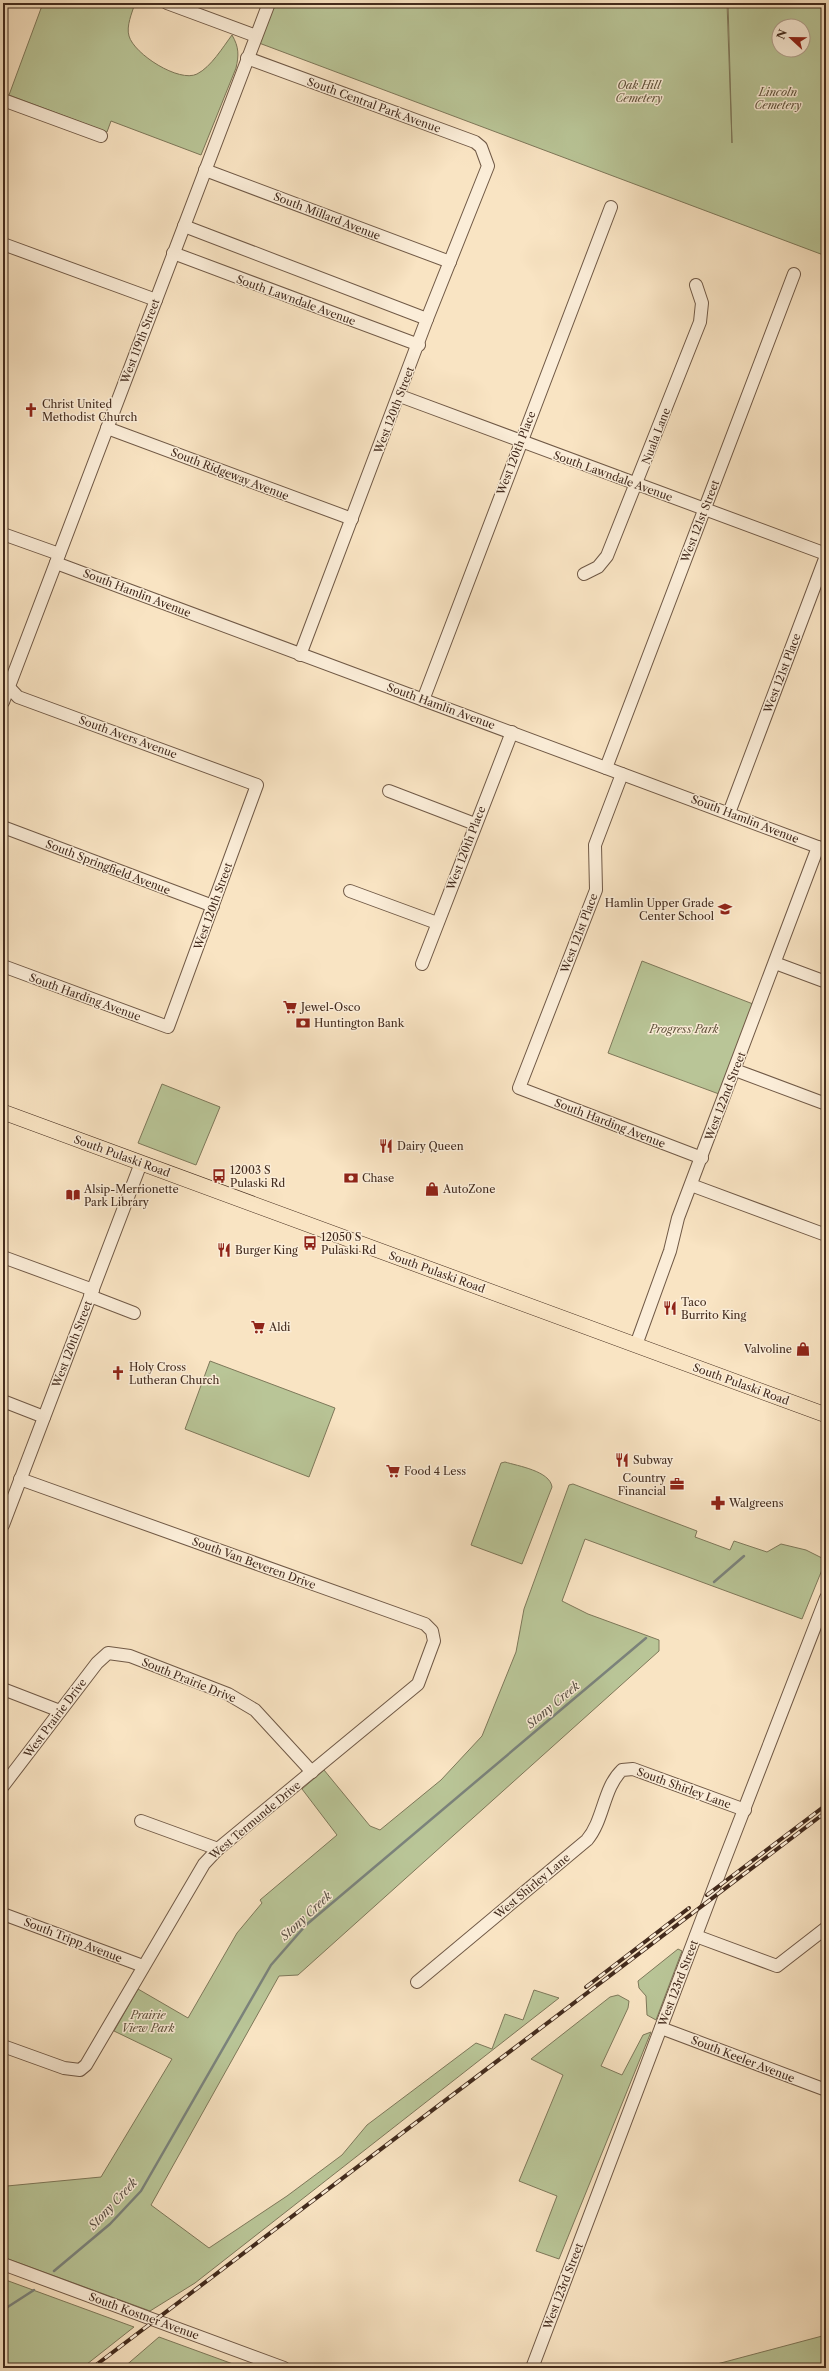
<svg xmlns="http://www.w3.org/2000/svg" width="829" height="2371" viewBox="0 0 829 2371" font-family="'Libre Caslon Text',serif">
	<rect width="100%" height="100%" fill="#f9e4c3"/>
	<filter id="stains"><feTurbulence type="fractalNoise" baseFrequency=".005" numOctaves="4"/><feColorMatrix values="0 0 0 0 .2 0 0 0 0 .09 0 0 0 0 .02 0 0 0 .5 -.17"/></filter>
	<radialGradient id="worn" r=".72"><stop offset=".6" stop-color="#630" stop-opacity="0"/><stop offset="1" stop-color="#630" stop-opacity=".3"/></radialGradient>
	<g fill="#b9c597" stroke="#7e785a" fill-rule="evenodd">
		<path d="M43 3H135C132 13 126 26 129 36 134 54 179 83 197 74 211 67 223 47 232 35 239 47 239 55 236 68L201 155 111 121 107 132 9 95Z"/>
		<path d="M274 3H727L732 143 728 3H826V256L259 43ZM779 26H803V50H779Z"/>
		<polygon points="642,961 753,1004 719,1094 608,1053"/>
		<polygon points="162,1084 220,1107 196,1165 138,1143"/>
		<polygon points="210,1361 335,1408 309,1477 185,1429"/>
		<path d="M505 1462C518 1466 550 1471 552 1487L522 1564 471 1545 501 1463Z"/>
		<polygon points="573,1484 697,1531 695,1537 730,1550 734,1541 767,1552 781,1544 806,1550 826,1560 802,1619 585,1539 562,1601 588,1614 659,1640 659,1651 298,1975 279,1976 151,2205 209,2248 287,2196 342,2155 367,2125 476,2043 492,2049 505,2014 523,2020 534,1990 559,1998 195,2283 150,2311 3,2257 3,2182 7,2186 101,2177 172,2059 114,2031 138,1989 188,2018 237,1933 262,1903 260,1900 337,1835 302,1789 324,1770 370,1826 380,1830 441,1780 482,1736 516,1652 524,1609 569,1485"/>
		<polygon points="678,1949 682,1951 656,2020 647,2015 646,1996 639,1988 638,1981"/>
		<polygon points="618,1995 629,2001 628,2008 601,2066 622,2075 643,2035 651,2032 559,2259 536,2251 557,2196 519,2181 563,2075 531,2059 610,1997"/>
		<polygon points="3,2279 134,2327 82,2368 3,2368"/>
		<polygon points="826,2335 826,2368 702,2368"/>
		<polygon points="159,2337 244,2368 123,2368"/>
	</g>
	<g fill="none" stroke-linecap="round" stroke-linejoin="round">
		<g stroke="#7b837c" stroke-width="2.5">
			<polyline points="714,1582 744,1556"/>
			<polyline points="54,2271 110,2224 141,2191 271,1965 306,1925 646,1638"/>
			<polyline points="3,2310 34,2290"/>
		</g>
		<defs>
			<g id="minor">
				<polyline points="167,3 256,36"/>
				<polyline points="247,58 475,142 481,147 488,166 427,319 300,655"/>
				<polyline points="3,100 101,136"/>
				<polyline points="205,170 450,262"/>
				<polyline points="184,226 427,319"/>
				<polyline points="3,244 156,300"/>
				<polyline points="173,253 419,345"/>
				<polyline points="400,396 826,554"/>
				<polyline points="107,428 352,519"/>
				<polyline points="3,534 59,554"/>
				<polyline points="56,563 826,850"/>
				<polyline points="584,574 598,567 607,556 700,322 702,303 696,285"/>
				<polyline points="423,700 611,207"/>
				<polyline points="3,702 269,3"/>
				<polyline points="606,768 794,274"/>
				<polyline points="622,774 595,845 596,890 519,1088 702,1158"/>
				<polyline points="389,791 475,824"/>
				<polyline points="729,813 826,556"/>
				<polyline points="3,827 213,906"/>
				<polyline points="350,891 437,923"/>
				<polyline points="775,963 826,982"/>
				<polyline points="422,964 512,732"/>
				<polyline points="3,966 168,1027 257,785 18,697 4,682"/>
				<polyline points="735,1070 826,1104"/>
				<polyline points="691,1185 826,1235"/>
				<polyline points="3,1257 93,1290"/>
				<polyline points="90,1296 134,1313"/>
				<polyline points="636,1345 670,1251 678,1218 818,847"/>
				<polyline points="3,1401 44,1417"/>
				<polyline points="3,1525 141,1163"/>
				<polyline points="3,1689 60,1711"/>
				<polyline points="3,1786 97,1663 108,1653 130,1656 228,1694 255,1710 312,1772"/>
				<polyline points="141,1821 218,1849"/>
				<polyline points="3,1914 143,1966"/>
				<polyline points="696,1936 777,1966 826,1928"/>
				<path d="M417 1982 587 1840C604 1820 603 1788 622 1770L633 1769 745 1810"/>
				<polyline points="661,2028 826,2090"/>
				<polyline points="3,2046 64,2068 80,2070 86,2065 204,1864 218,1849 418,1684 434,1641 432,1631 425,1624 20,1479"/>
				<polyline points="3,2264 284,2368"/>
				<polyline points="532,2368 721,1869 826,1598"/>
			</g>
			<polyline id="major" points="3,1112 826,1415"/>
		</defs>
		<use href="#minor" stroke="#705946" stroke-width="14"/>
		<use href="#major" stroke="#432b1d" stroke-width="16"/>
		<use href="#minor" stroke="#fbedd8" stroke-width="12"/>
		<use href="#major" stroke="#f9e4c3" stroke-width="15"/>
		<defs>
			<g id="rail">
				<polyline points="707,1895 826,1805"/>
				<polyline points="586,1987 689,1908"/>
				<polyline points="92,2368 826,1812"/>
			</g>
		</defs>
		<use href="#rail" stroke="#432b1d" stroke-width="4"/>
		<use href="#rail" stroke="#fbedd8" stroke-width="2.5" stroke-dasharray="8" stroke-linecap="butt"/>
	</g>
	<defs>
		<symbol id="church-bare" viewBox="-9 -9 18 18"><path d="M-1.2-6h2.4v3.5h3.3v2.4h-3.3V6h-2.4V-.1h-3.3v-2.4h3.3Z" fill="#8f2418" stroke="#fbedd8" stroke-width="2.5" paint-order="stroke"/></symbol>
		<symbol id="school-bare" viewBox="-9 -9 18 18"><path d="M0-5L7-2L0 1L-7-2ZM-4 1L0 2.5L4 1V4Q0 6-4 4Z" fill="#8f2418" stroke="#fbedd8" stroke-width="2.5" paint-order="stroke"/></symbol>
		<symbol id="supermarket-bare" viewBox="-9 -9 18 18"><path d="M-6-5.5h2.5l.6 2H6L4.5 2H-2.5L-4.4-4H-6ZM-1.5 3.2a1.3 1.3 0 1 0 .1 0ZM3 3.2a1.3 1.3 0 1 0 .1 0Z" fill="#8f2418" stroke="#fbedd8" stroke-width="2.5" paint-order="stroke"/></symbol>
		<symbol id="bank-bare" viewBox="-9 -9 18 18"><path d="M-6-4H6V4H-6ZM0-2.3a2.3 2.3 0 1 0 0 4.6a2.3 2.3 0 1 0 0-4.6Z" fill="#8f2418" stroke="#fbedd8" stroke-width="2.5" paint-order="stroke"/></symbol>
		<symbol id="restaurant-bare" viewBox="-9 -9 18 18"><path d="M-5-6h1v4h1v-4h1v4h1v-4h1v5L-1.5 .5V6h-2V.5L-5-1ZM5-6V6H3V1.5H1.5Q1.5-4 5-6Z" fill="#8f2418" stroke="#fbedd8" stroke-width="2.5" paint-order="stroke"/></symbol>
		<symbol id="bus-bare" viewBox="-9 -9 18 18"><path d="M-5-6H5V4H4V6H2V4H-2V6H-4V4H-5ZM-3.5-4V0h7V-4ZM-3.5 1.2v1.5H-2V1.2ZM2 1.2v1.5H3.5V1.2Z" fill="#8f2418" stroke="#fbedd8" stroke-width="2.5" paint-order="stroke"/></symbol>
		<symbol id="shop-bare" viewBox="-9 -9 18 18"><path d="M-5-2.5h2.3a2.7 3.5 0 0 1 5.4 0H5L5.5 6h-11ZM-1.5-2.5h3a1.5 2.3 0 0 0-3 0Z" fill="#8f2418" stroke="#fbedd8" stroke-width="2.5" paint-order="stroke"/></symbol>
		<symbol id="library-bare" viewBox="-9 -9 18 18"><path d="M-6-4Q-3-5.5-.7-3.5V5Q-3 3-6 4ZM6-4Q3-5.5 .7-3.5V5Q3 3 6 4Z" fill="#8f2418" stroke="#fbedd8" stroke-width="2.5" paint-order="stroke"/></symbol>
		<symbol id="office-bare" viewBox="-9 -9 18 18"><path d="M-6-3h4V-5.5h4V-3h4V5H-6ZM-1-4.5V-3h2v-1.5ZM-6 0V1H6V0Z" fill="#8f2418" stroke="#fbedd8" stroke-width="2.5" paint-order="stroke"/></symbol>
		<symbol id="pharmacy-bare" viewBox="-9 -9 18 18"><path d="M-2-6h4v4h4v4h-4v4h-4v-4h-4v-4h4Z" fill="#8f2418" stroke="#fbedd8" stroke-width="2.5" paint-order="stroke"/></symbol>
	</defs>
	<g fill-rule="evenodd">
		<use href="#church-bare" x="21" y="400" width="20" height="20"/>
		<use href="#school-bare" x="715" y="899" width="20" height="20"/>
		<use href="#supermarket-bare" x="280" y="997" width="20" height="20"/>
		<use href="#bank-bare" x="293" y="1013" width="20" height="20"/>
		<use href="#restaurant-bare" x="376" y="1136" width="20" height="20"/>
		<use href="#bus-bare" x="209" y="1166" width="20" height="20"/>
		<use href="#bank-bare" x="341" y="1168" width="20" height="20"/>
		<use href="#shop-bare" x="422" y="1179" width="20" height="20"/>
		<use href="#library-bare" x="63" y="1185" width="20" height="20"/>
		<use href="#bus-bare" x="300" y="1233" width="20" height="20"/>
		<use href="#restaurant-bare" x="214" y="1240" width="20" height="20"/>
		<use href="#restaurant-bare" x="660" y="1298" width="20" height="20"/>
		<use href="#supermarket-bare" x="248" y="1317" width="20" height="20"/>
		<use href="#shop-bare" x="793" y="1339" width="20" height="20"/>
		<use href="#church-bare" x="108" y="1363" width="20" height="20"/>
		<use href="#restaurant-bare" x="612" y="1450" width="20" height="20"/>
		<use href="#supermarket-bare" x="383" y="1461" width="20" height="20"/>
		<use href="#office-bare" x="667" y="1474" width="20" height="20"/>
		<use href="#pharmacy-bare" x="708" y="1493" width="20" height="20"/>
	</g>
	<g text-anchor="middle" stroke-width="3" stroke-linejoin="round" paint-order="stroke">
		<g font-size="11" font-style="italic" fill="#60523c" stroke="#fbedd8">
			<text x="639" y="89">Oak Hill<tspan x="639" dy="13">Cemetery</tspan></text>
			<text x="778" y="96">Lincoln<tspan x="778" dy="13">Cemetery</tspan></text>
			<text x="684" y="1033">Progress Park</text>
			<text x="148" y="2019">Prairie<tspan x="148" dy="13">View Park</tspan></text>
		</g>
		<g font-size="11" fill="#432b1d" stroke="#fbedd8">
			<text transform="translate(374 105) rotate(20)" y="4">South Central Park Avenue</text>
			<text transform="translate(327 216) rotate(21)" y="4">South Millard Avenue</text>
			<text transform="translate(296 300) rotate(20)" y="4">South Lawndale Avenue</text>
			<text transform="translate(140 341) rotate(-69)" y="4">West 119th Street</text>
			<text transform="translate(394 410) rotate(-69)" y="4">West 120th Street</text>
			<text transform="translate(656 436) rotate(-69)" y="4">Nuala Lane</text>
			<text transform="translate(516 453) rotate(-69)" y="4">West 120th Place</text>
			<text transform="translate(230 474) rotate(21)" y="4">South Ridgeway Avenue</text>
			<text transform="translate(613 476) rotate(20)" y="4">South Lawndale Avenue</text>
			<text transform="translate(700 521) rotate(-69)" y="4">West 121st Street</text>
			<text transform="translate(137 593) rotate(21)" y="4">South Hamlin Avenue</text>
			<text transform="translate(782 673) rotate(-69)" y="4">West 121st Place</text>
			<text transform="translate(441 706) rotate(20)" y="4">South Hamlin Avenue</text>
			<text transform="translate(128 737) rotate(20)" y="4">South Avers Avenue</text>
			<text transform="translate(745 819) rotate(21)" y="4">South Hamlin Avenue</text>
			<text transform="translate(466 848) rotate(-69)" y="4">West 120th Place</text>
			<text transform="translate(108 867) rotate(21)" y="4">South Springfield Avenue</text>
			<text transform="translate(213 906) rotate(-70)" y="4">West 120th Street</text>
			<text transform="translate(579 933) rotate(-69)" y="4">West 121st Place</text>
			<text transform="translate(85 997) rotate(20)" y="4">South Harding Avenue</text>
			<text transform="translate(725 1096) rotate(-69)" y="4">West 122nd Street</text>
			<text transform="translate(610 1123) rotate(21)" y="4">South Harding Avenue</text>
			<text transform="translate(122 1156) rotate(20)" y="4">South Pulaski Road</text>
			<text transform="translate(437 1272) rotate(20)" y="4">South Pulaski Road</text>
			<text transform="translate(72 1344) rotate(-69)" y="4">West 120th Street</text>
			<text transform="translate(741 1384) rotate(20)" y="4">South Pulaski Road</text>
			<text transform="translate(254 1563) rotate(20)" y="4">South Van Beveren Drive</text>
			<text transform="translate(189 1680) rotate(22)" y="4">South Prairie Drive</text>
			<text transform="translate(55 1718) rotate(-53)" y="4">West Prairie Drive</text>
			<text transform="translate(684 1788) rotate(20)" y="4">South Shirley Lane</text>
			<text transform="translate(255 1820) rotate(-40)" y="4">West Termunde Drive</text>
			<text transform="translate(532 1886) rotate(-40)" y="4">West Shirley Lane</text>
			<text transform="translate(73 1940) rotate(21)" y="4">South Tripp Avenue</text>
			<text transform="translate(678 1983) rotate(-69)" y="4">West 123rd Street</text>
			<text transform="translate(743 2059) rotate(21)" y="4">South Keeler Avenue</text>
			<text transform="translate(563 2286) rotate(-69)" y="4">West 123rd Street</text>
			<text transform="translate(144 2316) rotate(20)" y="4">South Kostner Avenue</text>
		</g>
		<g font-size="11" fill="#432b1d" stroke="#fbedd8" text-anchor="start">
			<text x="42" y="408">Christ United<tspan x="42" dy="13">Methodist Church</tspan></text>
			<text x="714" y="907" text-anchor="end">Hamlin Upper Grade<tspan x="714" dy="13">Center School</tspan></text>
			<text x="301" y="1011">Jewel-Osco</text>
			<text x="314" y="1027">Huntington Bank</text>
			<text x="397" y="1150">Dairy Queen</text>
			<text x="230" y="1174">12003 S<tspan x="230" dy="13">Pulaski Rd</tspan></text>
			<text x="362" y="1182">Chase</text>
			<text x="84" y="1193">Alsip-Merrionette<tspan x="84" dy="13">Park Library</tspan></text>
			<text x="443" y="1193">AutoZone</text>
			<text x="321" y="1241">12050 S<tspan x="321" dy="13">Pulaski Rd</tspan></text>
			<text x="235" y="1254">Burger King</text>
			<text x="681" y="1306">Taco<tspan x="681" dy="13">Burrito King</tspan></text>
			<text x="269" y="1331">Aldi</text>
			<text x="792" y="1353" text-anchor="end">Valvoline</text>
			<text x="129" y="1371">Holy Cross<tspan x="129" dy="13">Lutheran Church</tspan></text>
			<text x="633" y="1464">Subway</text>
			<text x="404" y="1475">Food 4 Less</text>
			<text x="666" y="1482" text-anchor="end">Country<tspan x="666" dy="13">Financial</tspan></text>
			<text x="729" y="1507">Walgreens</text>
		</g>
		<g font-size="12" font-style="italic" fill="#5a5045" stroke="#fbedd8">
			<text transform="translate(553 1705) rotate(-40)" y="4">Stony Creek</text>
			<text transform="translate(306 1916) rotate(-43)" y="4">Stony Creek</text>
			<text transform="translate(113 2204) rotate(-47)" y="4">Stony Creek</text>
		</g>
	</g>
	<rect width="829" height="2371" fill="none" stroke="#f9e4c3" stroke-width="16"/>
	<rect x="4" y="4" width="821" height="2363" fill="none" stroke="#432b1d" stroke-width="2"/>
	<rect x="8" y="8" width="813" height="2355" fill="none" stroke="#432b1d"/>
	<g transform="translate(791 38) rotate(292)"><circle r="19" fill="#fbedd8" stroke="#b19f8d"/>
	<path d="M0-3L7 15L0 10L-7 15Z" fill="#8f2418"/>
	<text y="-6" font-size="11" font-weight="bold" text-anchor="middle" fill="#432b1d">N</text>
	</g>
	<rect width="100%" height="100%" filter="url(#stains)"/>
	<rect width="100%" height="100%" fill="url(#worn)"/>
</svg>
